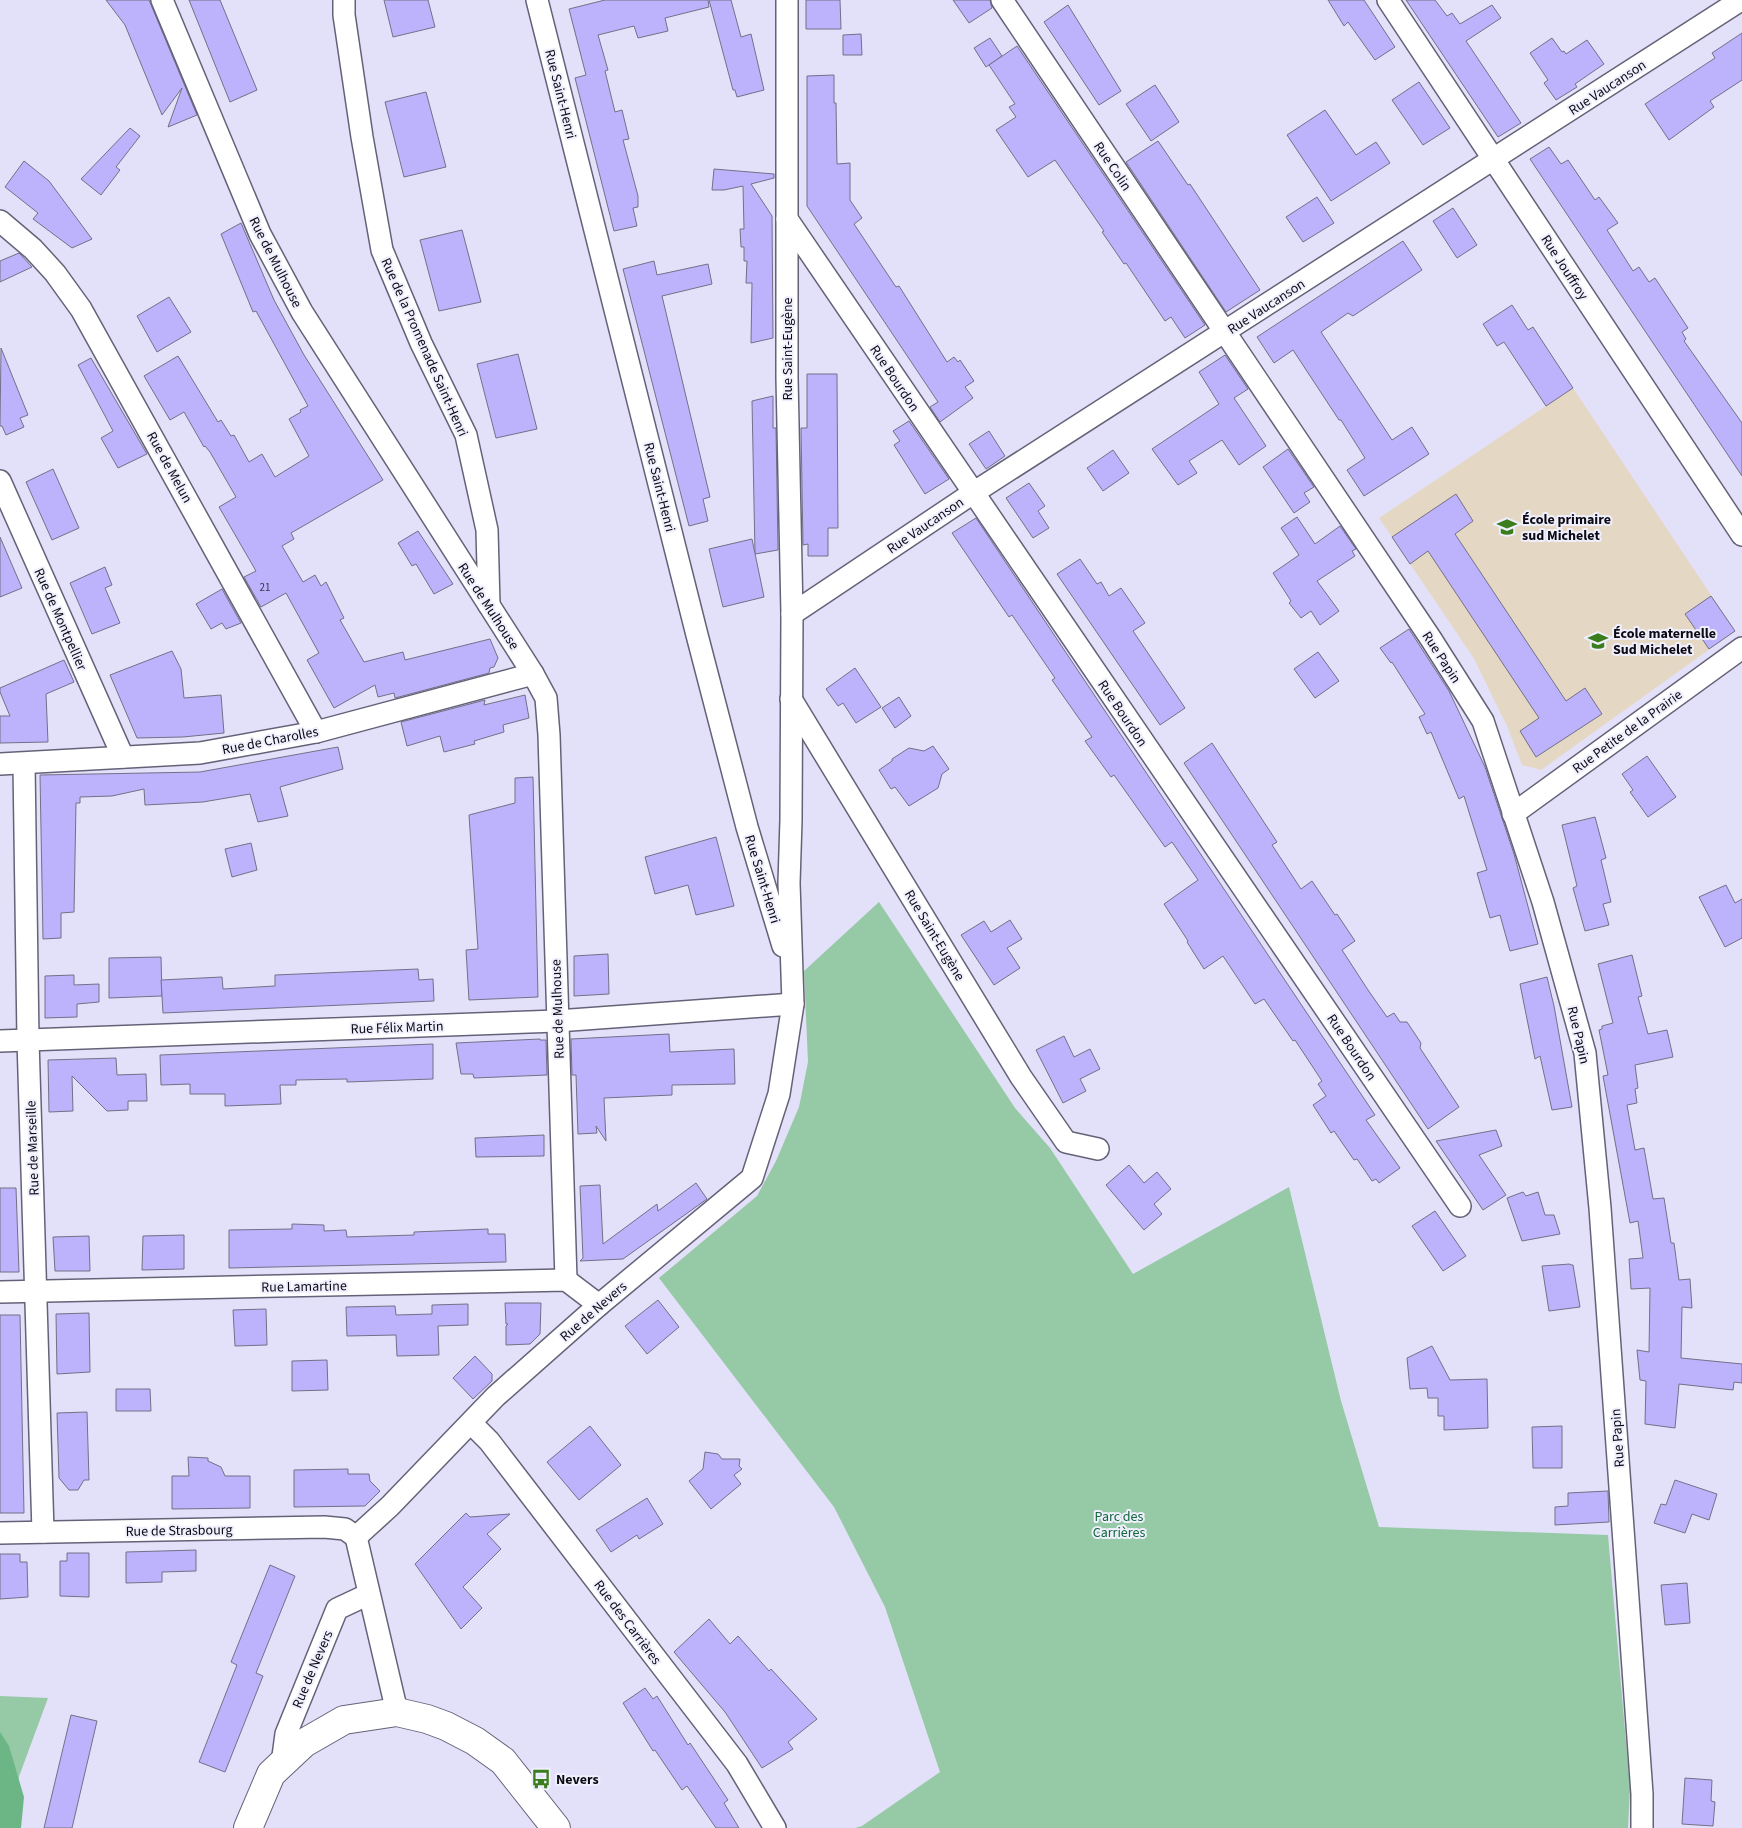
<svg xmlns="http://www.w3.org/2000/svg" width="1742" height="1828" viewBox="0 0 1742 1828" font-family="'Source Sans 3',sans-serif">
	<rect width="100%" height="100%" fill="#e3e0fa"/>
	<polygon fill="#e4d8c4" points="1573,388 1735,631 1541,770 1522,765 1507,726 1473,657 1379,518"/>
	<g fill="#96c9a5">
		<polygon points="879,902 1015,1108 1050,1148 1133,1274 1289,1187 1341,1401 1379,1527 1608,1535 1630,1788 1628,1828 855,1828 862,1826 940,1772 885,1607 834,1507 659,1278 757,1196 776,1161 799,1107 808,1062 804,971"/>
		<polygon points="0,1696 48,1698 0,1828"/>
	</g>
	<polygon fill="#6cb685" points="0,1732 9,1746 24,1797 21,1828 0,1828"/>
	<g fill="#bdb2fc" stroke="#737087">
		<polygon points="106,0 149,0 197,115 168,127 182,88 162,115 125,25"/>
		<polygon points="189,0 220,0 257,90 230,102"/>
		<polygon points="384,0 428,0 435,27 393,37"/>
		<polygon points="605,0 708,0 709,7 665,18 668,31 638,38 634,26 598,35 608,70 605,71 615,112 622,110 629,139 623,140 638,196 638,207 633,208 637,226 614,231 575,78 586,75 569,9"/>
		<polygon points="709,0 731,0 741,37 751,34 764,90 737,97 735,90 733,90"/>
		<polygon points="806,0 840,0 841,29 806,29"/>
		<polygon points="953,0 990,0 992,8 969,23"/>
		<polygon points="1328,0 1364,0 1395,47 1375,60 1348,22 1344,26"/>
		<polygon points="1406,0 1435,0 1447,16 1452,13 1460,24 1492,5 1501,18 1466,41 1521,123 1498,137"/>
		<polygon points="1068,5 1121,91 1099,105 1044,22"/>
		<polygon points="1742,33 1742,80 1710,101 1714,107 1669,140 1645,104 1715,58 1712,53"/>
		<polygon points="861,34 862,55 843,55 843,35"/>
		<polygon points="990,38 1002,56 986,67 974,48"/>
		<polygon points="1552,38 1562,52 1564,51 1566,54 1587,40 1604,64 1575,84 1577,87 1556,100 1544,83 1548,80 1530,53"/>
		<polygon points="1017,46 1205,325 1185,338 1171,317 1165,321 1126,263 1124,264 1102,232 1104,231 1055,160 1028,177 996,130 1016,117 1009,107 1015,104 989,65"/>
		<polygon points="834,75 834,103 836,103 837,164 850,163 850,200 862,218 854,224 896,287 899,286 947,362 954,357 958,362 960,360 974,381 965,387 973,398 940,422 930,407 938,402 807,206 807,76"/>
		<polygon points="1419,82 1450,128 1423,145 1392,100"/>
		<polygon points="1155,85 1179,122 1151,141 1126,104"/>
		<polygon points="426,92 446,167 404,177 385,102"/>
		<polygon points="1325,110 1356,155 1376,142 1390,163 1331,201 1287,135"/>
		<polygon points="130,128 140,136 116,167 120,170 101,195 81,179"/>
		<polygon points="1158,141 1188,185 1190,184 1260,290 1226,312 1126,162"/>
		<polygon points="1549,147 1561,164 1568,160 1595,200 1599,197 1618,223 1607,230 1633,271 1639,267 1649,282 1655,278 1688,328 1682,332 1686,339 1684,341 1742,423 1742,476 1530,159"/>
		<polygon points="24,161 49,181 92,239 72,248 33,219 38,213 5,187"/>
		<polygon points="714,169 774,174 774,178 751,184 772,216 773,338 751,343 752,283 746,283 747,261 744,261 744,247 741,247 740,229 744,229 743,186 724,190 712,190"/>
		<polygon points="1317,197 1334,223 1303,242 1286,217"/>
		<polygon points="1453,208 1477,245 1457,258 1433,221"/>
		<polygon points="241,223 274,300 304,355 383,480 291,533 294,539 282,546 303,582 315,575 321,586 326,582 344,618 340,620 364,662 403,652 405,660 490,639 498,658 494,667 490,668 489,673 395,698 394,693 378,697 375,685 334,708 307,660 319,653 286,593 261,607 244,577 256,571 219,507 236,497 210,452 205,446 204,447 184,412 170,420 144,376 178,356 218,422 221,420 231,436 234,435 249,462 262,454 275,477 309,456 289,419 301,412 300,410 308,406 256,311 253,312 221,234"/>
		<polygon points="462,230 481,302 439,311 420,240"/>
		<polygon points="1403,241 1422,270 1353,316 1348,313 1321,332 1392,440 1412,427 1429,454 1364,496 1347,470 1365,458 1341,420 1339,420 1293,350 1274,363 1257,337"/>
		<polygon points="19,253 32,267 0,282 0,261"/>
		<polygon points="654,261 657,275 708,264 712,284 662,296 710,497 703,499 708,521 689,526 623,269"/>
		<polygon points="169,297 191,332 157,352 137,316"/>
		<polygon points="1512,305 1528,330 1533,327 1573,388 1546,406 1504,342 1497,346 1483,324"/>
		<polygon points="1,348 28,415 20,418 24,427 6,435 2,426 0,426"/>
		<polygon points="518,354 537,429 496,438 477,364"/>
		<polygon points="1225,355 1248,389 1234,398 1266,446 1239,465 1222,440 1189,461 1197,473 1178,485 1152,449 1219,404 1199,372"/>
		<polygon points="91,358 147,454 118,468 101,438 113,431 78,365"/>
		<polygon points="807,374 837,374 838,528 828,528 828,556 808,556 808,544 803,545 801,428 807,428"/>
		<polygon points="773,396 773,428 776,428 778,550 755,554 752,401"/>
		<polygon points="909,421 949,479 925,494 894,445 900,441 893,431"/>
		<polygon points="989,431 1005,456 986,469 969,444"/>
		<polygon points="1288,449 1314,487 1304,493 1310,502 1294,513 1263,467"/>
		<polygon points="1113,450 1129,473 1103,491 1087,468"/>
		<polygon points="53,469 79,528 52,540 26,482"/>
		<polygon points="1029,483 1045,506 1038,511 1049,528 1033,538 1006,498"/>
		<polygon points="1456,494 1473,521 1455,534 1566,701 1585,688 1602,714 1536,757 1520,731 1539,718 1428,551 1410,564 1392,537"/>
		<polygon points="1297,517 1315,544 1340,526 1356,549 1352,551 1355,556 1317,581 1339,611 1320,625 1311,611 1301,618 1289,603 1291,601 1273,573 1299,555 1281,528"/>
		<polygon points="976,518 1375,1115 1366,1120 1400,1168 1379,1183 1376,1179 1372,1181 1357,1159 1354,1160 1334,1131 1331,1133 1313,1105 1326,1096 1318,1084 1322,1081 1295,1040 1293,1041 1264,999 1255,1004 1223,956 1204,969 1187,942 1188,941 1164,904 1198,880 1172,842 1165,847 1114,775 1111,777 1085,741 1092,737 1052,680 1055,678 1012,615 1009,617 952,533"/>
		<polygon points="418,531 453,584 434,594 416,564 412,566 398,543"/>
		<polygon points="0,537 22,588 0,597"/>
		<polygon points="752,539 764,597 723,607 709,549"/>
		<polygon points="1080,559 1097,584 1101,582 1109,596 1121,588 1145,623 1133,631 1185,708 1160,725 1057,574"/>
		<polygon points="105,567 112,585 105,588 120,623 92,634 70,583"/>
		<polygon points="222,589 241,623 226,629 222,623 211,629 196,604"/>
		<polygon points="1711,596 1735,631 1709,649 1685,614"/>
		<polygon points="1409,629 1449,691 1485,767 1514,854 1538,944 1510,951 1500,915 1490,918 1477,873 1487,870 1464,796 1459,799 1431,732 1427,734 1419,717 1425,714 1392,662 1391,663 1380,648"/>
		<polygon points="172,651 181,669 184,698 221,695 224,733 183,737 137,738 110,675"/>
		<polygon points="1318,652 1339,681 1315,698 1294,669"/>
		<polygon points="64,660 74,682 46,694 48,742 0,743 0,716 10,716 0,692 0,688"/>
		<polygon points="855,668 881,707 856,723 843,703 838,706 826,689"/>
		<polygon points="525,695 529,718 503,725 504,732 474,741 475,744 444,752 440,736 407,746 401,722 485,700 484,705"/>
		<polygon points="899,697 911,716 895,728 882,708"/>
		<polygon points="1212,743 1277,842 1272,845 1301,889 1312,881 1335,915 1337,914 1355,941 1342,950 1368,990 1387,1017 1394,1013 1400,1022 1407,1022 1421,1043 1420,1048 1459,1107 1428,1129 1184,763"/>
		<polygon points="933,746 949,769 942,774 938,788 909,806 895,787 891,789 879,770 892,761 892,759 909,748 924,751"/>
		<polygon points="338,747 343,769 280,787 288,816 258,822 250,794 203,802 145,805 144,789 112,796 80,797 80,803 76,803 74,912 61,913 61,938 43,939 40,775 200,772"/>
		<polygon points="1647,756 1676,797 1648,817 1630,792 1633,790 1622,774"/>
		<polygon points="533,777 538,997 469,1000 466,950 478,949 469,815 515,803 515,778"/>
		<polygon points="1595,817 1606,858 1601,860 1611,902 1603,904 1609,925 1585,931 1573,888 1577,886 1562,825"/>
		<polygon points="716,837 734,906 696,915 688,885 655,894 645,857"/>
		<polygon points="251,843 257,870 232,877 225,849"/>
		<polygon points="1726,885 1735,903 1742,899 1742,938 1725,947 1699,897"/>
		<polygon points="1010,920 1022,939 1007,948 1020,968 994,985 961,935 984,921 991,932"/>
		<polygon points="608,954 609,994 574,996 574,956"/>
		<polygon points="1632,955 1642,996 1638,997 1648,1034 1667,1030 1673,1057 1635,1065 1638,1088 1635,1089 1637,1103 1627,1105 1635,1150 1644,1148 1653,1199 1664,1198 1671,1243 1674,1243 1679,1280 1690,1279 1692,1308 1682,1307 1681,1358 1742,1364 1742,1383 1734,1382 1733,1390 1679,1384 1675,1428 1645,1424 1646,1381 1640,1380 1637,1350 1649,1352 1650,1288 1631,1289 1629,1259 1643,1258 1638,1221 1630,1223 1603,1076 1608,1075 1599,1030 1602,1029 1602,1026 1613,1023 1598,964"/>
		<polygon points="161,957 162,996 109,998 109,958"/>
		<polygon points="418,969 419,980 433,979 434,1001 163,1013 161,980 222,977 223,989 275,986 275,975"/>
		<polygon points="74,975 74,985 99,984 99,1002 77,1004 77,1017 45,1018 45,976"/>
		<polygon points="1547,977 1554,1006 1572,1107 1552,1110 1540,1056 1535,1059 1520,984"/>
		<polygon points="669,1034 670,1052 734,1049 735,1084 672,1085 672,1095 604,1098 606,1141 596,1126 597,1133 578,1134 576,1075 572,1075 571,1039"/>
		<polygon points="1064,1036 1074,1057 1090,1049 1100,1069 1080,1079 1086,1091 1063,1103 1036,1050"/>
		<polygon points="540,1039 540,1040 546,1040 547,1075 474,1078 473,1074 461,1074 456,1043"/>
		<polygon points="433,1044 433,1079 347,1082 347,1079 296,1080 296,1085 280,1085 281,1104 225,1106 225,1094 190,1094 190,1084 161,1085 160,1055"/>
		<polygon points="116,1058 117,1075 146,1074 147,1101 128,1101 128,1110 107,1111 72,1076 73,1111 49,1112 48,1060"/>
		<polygon points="1496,1130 1502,1146 1479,1155 1506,1195 1483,1210 1436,1141"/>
		<polygon points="544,1135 544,1156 476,1157 475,1138"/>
		<polygon points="1129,1165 1144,1183 1157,1172 1171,1189 1154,1204 1162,1214 1144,1230 1106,1185"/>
		<polygon points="696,1183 707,1199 623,1259 580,1261 583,1258 580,1186 600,1185 603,1244 657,1204 658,1211"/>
		<polygon points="0,1188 16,1188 19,1272 0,1272"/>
		<polygon points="1523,1192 1526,1196 1538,1192 1545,1215 1554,1215 1560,1234 1522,1241 1507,1198"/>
		<polygon points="1435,1211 1466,1256 1443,1271 1412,1226"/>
		<polygon points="292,1224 324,1225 324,1231 346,1230 347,1237 414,1235 414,1232 488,1229 488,1234 505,1234 506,1262 229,1268 229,1230 292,1229"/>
		<polygon points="184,1235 184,1269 142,1270 143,1236"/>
		<polygon points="89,1236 90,1271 55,1271 53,1237"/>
		<polygon points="1570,1264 1571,1265 1573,1265 1580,1307 1549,1311 1542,1266"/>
		<polygon points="658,1300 679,1327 647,1354 625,1326"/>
		<polygon points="505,1303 541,1303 540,1334 530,1344 506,1345 506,1326 508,1324 506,1324"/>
		<polygon points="468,1304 468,1325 438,1326 439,1355 397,1356 396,1335 347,1336 346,1307 395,1306 396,1315 432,1314 432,1305"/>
		<polygon points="266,1309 267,1345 235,1346 233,1310"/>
		<polygon points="89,1313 90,1372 57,1374 56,1314"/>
		<polygon points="0,1315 20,1315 24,1513 0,1513"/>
		<polygon points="1432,1346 1450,1380 1487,1379 1488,1428 1444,1430 1444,1416 1438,1416 1438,1398 1428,1398 1427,1388 1410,1389 1407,1358"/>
		<polygon points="475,1356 492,1374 492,1381 473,1399 453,1378"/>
		<polygon points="327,1360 328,1390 292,1391 292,1361"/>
		<polygon points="116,1389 150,1389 151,1411 116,1411"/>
		<polygon points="87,1412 89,1480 84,1480 78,1490 69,1490 59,1478 57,1413"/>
		<polygon points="590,1426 621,1465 579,1500 547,1462"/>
		<polygon points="1562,1426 1562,1468 1533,1468 1532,1427"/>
		<polygon points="705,1452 718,1454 722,1459 740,1459 739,1466 742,1469 734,1475 741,1484 711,1509 689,1481 703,1469"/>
		<polygon points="188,1457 208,1458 208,1461 221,1467 225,1476 250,1476 250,1508 172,1509 172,1476 189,1476"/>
		<polygon points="348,1469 348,1474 369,1474 370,1481 380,1491 365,1506 294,1507 294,1470"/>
		<polygon points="1675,1480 1717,1494 1709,1520 1692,1514 1685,1533 1654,1523 1661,1504 1666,1505"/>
		<polygon points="1608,1491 1609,1522 1555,1525 1555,1507 1568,1506 1568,1493"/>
		<polygon points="647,1498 663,1524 639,1539 637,1535 611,1552 596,1530"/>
		<polygon points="466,1513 470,1517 510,1514 487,1534 501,1549 463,1587 482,1608 461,1629 415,1564"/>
		<polygon points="196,1550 196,1571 162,1572 162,1582 126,1583 126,1552"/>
		<polygon points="67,1553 89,1553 89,1597 60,1596 60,1561 67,1561"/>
		<polygon points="0,1554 20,1554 20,1562 27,1562 28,1597 0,1599"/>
		<polygon points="270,1565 295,1576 256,1673 263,1676 225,1772 199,1762 237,1665 231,1662"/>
		<polygon points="1687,1583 1690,1623 1665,1625 1661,1585"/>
		<polygon points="709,1619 730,1644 738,1636 769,1671 771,1669 817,1719 788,1742 793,1749 762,1768 725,1712 674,1652"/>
		<polygon points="645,1688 653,1699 657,1696 688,1745 690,1743 728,1800 724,1803 739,1828 716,1828 687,1786 682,1790 655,1750 653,1751 623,1703"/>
		<polygon points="71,1715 97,1721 72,1828 44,1828"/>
		<polygon points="1685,1778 1712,1780 1711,1801 1715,1802 1713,1826 1682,1824"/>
	</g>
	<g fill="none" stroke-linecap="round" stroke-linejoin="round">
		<defs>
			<g id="street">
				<polyline points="162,0 260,234 302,312 533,674 546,698 549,735 566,1280"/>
				<polyline points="344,0 344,15 362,137 382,250 421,343 466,435 487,530 489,605"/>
				<polyline points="537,0 697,635 747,827 783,946"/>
				<polyline points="1002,0 1431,639 1483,721 1543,902 1585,1053 1600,1208 1642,1794 1642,1828"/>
				<polyline points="1388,0 1742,535"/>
				<polyline points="787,219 1460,1206"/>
				<polyline points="0,221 33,249 55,273 81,309 316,732"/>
				<polyline points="0,481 123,757"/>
				<polyline points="792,614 973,493 1741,0"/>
				<polyline points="791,699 1021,1077 1066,1142 1098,1149"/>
				<polyline points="0,764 200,753 316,732 533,674"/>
				<polyline points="24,764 28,1040 43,1532"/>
				<polyline points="1513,814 1742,648"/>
				<polyline points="0,1041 557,1021 793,1004"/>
				<polyline points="0,1292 566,1280 599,1305"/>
				<polyline points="471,1423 489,1441 737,1764 775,1828"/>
				<polyline points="0,1533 324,1527 345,1529 356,1537"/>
				<polyline points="356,1537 390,1506 496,1396 599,1305 752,1178 779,1094 793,1004 789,883 791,820 792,614 787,378 787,0"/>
				<polyline points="356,1537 397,1712"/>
				<polyline points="282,1764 286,1734 337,1609 369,1594"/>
			</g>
			<polyline id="secondary" points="248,1828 271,1774 304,1743 344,1720 397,1712 427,1719 446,1726 475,1741 503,1761 556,1828"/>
		</defs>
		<use href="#street" stroke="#656278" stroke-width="24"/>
		<use href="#secondary" stroke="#656278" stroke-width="30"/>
		<use href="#street" stroke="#fff" stroke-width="21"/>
		<use href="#secondary" stroke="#fff" stroke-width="28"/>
	</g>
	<defs>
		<symbol id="school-bare" viewBox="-9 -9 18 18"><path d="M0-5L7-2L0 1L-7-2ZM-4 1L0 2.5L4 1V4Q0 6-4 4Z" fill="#3b7c1c" stroke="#f0effe" stroke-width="2.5" paint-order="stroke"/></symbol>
		<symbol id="bus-bare" viewBox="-9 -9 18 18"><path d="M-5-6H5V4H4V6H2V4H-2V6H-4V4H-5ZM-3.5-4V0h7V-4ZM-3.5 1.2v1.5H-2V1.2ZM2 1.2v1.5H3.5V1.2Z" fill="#3b7c1c" stroke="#f0effe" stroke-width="2.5" paint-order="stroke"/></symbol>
	</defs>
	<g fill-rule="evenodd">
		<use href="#school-bare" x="1493" y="513" width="28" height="28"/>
		<use href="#school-bare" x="1584" y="627" width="28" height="28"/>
		<use href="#bus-bare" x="527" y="1765" width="28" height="28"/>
	</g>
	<g text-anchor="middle" stroke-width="4" stroke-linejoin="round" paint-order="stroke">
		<g font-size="11" fill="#38344c">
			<text x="265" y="591">21</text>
		</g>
		<g font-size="14" fill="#0b0a12" stroke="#f0effe">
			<text transform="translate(1607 87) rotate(-33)" y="5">Rue Vaucanson</text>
			<text transform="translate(561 94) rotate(76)" y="5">Rue Saint-Henri</text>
			<text transform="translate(1113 166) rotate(56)" y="5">Rue Colin</text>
			<text transform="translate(276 262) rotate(63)" y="5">Rue de Mulhouse</text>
			<text transform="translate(1565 267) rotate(57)" y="5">Rue Jouffroy</text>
			<text transform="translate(1266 306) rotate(-33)" y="5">Rue Vaucanson</text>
			<text transform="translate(425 347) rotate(66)" y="5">Rue de la Promenade Saint-Henri</text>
			<text transform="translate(787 349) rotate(-90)" y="5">Rue Saint-Eugène</text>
			<text transform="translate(895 378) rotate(56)" y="5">Rue Bourdon</text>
			<text transform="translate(170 467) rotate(61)" y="5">Rue de Melun</text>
			<text transform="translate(660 487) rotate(76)" y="5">Rue Saint-Henri</text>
			<text transform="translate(925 525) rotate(-34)" y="5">Rue Vaucanson</text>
			<text transform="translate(489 606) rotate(57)" y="5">Rue de Mulhouse</text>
			<text transform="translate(61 619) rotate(66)" y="5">Rue de Montpellier</text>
			<text transform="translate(1442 657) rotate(57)" y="5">Rue Papin</text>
			<text transform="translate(1123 713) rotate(56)" y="5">Rue Bourdon</text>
			<text transform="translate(1627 731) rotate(-36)" y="5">Rue Petite de la Prairie</text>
			<text transform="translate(270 740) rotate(-11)" y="5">Rue de Charolles</text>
			<text transform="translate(763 879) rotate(73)" y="5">Rue Saint-Henri</text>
			<text transform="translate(935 935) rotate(59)" y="5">Rue Saint-Eugène</text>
			<text transform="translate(557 1009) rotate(-92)" y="5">Rue de Mulhouse</text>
			<text transform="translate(397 1027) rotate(-2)" y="5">Rue Félix Martin</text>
			<text transform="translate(1579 1035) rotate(77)" y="5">Rue Papin</text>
			<text transform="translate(1352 1047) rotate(56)" y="5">Rue Bourdon</text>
			<text transform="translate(32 1148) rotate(-92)" y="5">Rue de Marseille</text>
			<text transform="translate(304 1286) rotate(-1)" y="5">Rue Lamartine</text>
			<text transform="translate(593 1311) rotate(-41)" y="5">Rue de Nevers</text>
			<text transform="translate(1617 1438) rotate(-94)" y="5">Rue Papin</text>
			<text transform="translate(179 1530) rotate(-1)" y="5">Rue de Strasbourg</text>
			<text transform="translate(628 1622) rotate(53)" y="5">Rue des Carrières</text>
			<text transform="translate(312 1669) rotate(-67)" y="5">Rue de Nevers</text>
		</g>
		<g font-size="14" font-weight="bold" fill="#0b0a12" stroke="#f0effe" text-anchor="start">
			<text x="1522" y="524">École primaire<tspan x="1522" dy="16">sud Michelet</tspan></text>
			<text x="1613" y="638">École maternelle<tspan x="1613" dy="16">Sud Michelet</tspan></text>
			<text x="556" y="1784">Nevers</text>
		</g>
		<g font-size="14" fill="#13683a" stroke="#f0effe">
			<text x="1119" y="1521">Parc des<tspan x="1119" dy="16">Carrières</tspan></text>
		</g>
	</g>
</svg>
